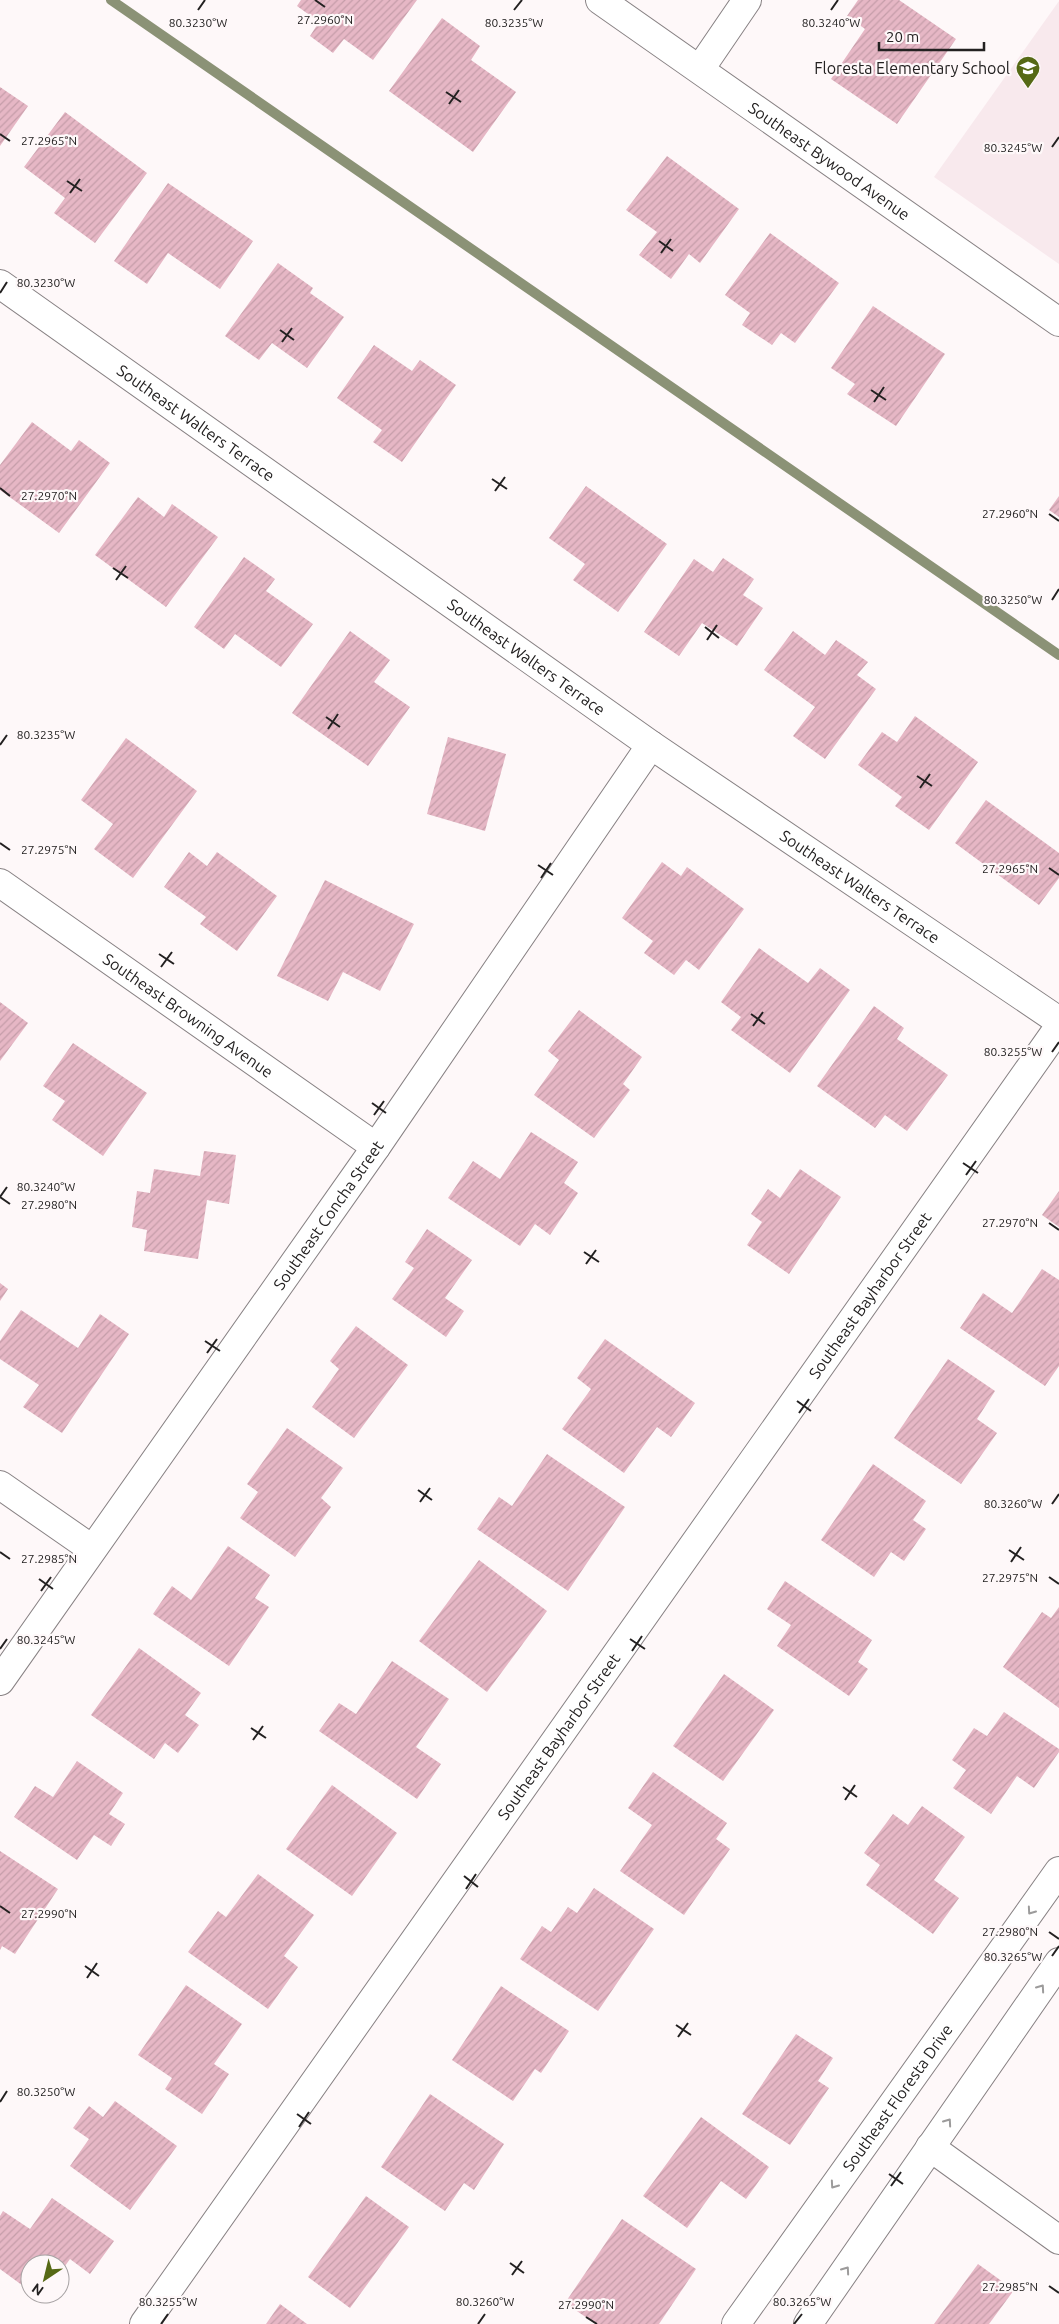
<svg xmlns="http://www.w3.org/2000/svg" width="1059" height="2324" viewBox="0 0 1059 2324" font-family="Ubuntu,sans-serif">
	<defs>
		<pattern id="building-hatch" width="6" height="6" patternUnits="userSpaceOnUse" patternTransform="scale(1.25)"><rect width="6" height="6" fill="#e6b7c5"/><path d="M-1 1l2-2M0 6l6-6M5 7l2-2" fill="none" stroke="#c59da9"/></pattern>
	</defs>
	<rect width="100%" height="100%" fill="#fef8f9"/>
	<polygon fill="#f8e9ed" points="1059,1 1059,264 934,177"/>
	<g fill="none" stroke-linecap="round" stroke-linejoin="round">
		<polyline stroke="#8b9276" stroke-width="10" points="111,0 1059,655"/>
	</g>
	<g fill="url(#building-hatch)">
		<polygon points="301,0 417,0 373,60 344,39 333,53 310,36 319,22 297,6"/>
		<polygon points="858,0 899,0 956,39 897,124 831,79 865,29 847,16"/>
		<polygon points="442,18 480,46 471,60 516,92 473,152 389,91"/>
		<polygon points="0,87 28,106 0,146"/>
		<polygon points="65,112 147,173 95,243 54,213 65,198 24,167"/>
		<polygon points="667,156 739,209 700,263 689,254 671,279 639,255 657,232 626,210"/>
		<polygon points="168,183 253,241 220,289 168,253 147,284 114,261"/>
		<polygon points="770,233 839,283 795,343 781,333 772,345 742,325 750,313 725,295"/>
		<polygon points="278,263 313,288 310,293 344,317 307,368 272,343 259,360 225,336"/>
		<polygon points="873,306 945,354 896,426 847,394 855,384 831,368"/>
		<polygon points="374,345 412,371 420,360 456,385 402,462 373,442 382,430 337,398"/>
		<polygon points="32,422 71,451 79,440 110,463 59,533 0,490 0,465"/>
		<polygon points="586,486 667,544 618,612 573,580 585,564 549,538"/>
		<polygon points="1059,496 1059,517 1049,510"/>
		<polygon points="138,497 164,517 172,504 218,537 166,607 95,555"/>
		<polygon points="244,557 275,579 266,591 313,624 281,667 235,634 224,649 194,627"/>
		<polygon points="723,558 754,579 743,595 763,608 737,646 702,623 679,656 644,632 694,559 713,572"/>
		<polygon points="350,631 390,660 374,682 410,707 368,766 292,713"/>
		<polygon points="793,631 825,655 836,640 868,662 857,675 876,689 825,759 793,736 815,707 764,670"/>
		<polygon points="915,716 978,762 929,830 895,806 902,797 858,765 882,732 897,742"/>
		<polygon points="448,737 506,754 485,831 427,814"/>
		<polygon points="126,738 197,791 133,878 94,849 113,824 81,800"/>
		<polygon points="986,800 1059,853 1059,878 1039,905 955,843"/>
		<polygon points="189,852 207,866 217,852 277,896 237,951 200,924 206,917 164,887"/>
		<polygon points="662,862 681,876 687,867 744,909 699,970 686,960 674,975 644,953 653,941 622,918"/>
		<polygon points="325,880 414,924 380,991 343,972 328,1001 277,976"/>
		<polygon points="759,948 808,983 820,968 850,990 790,1073 731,1030 741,1017 721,1002"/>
		<polygon points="0,1002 28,1023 0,1061"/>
		<polygon points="874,1006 904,1028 897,1039 948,1075 907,1131 885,1115 875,1128 817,1086"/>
		<polygon points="579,1010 642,1057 623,1084 630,1090 594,1138 534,1095 559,1060 548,1051"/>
		<polygon points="73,1043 147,1093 103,1156 52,1120 65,1101 43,1086"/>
		<polygon points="531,1132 578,1162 564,1183 578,1193 550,1235 535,1224 520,1246 448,1198 473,1161 500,1179"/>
		<polygon points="204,1151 236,1155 229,1204 207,1200 198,1259 144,1251 147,1230 132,1227 137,1191 150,1193 154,1169 200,1176"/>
		<polygon points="800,1169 841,1197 789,1274 747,1245 762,1222 751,1214 768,1189 780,1198"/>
		<polygon points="1059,1191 1059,1227 1042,1215"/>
		<polygon points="427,1229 472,1260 445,1298 464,1311 446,1337 392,1299 414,1268 405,1262"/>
		<polygon points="1042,1269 1059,1280 1059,1366 1045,1386 960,1328 983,1293 1012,1313"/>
		<polygon points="0,1283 8,1289 0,1301"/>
		<polygon points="21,1310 78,1348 100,1314 129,1334 62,1433 23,1407 39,1385 0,1359 0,1341"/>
		<polygon points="356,1326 408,1365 354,1438 312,1407 339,1369 330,1361"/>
		<polygon points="605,1339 695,1403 671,1437 657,1427 624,1473 562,1429 591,1389 577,1378"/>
		<polygon points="948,1359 995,1391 977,1419 997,1433 961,1484 894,1438"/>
		<polygon points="287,1428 343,1468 321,1498 331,1507 295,1557 240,1518 258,1492 247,1484"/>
		<polygon points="547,1454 625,1507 568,1591 477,1529 499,1497 512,1506"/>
		<polygon points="873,1464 926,1501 913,1520 926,1529 904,1561 891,1552 874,1577 821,1540"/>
		<polygon points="228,1546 270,1575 255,1598 269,1607 229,1666 153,1614 172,1586 191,1600"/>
		<polygon points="479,1560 547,1611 487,1692 419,1641"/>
		<polygon points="785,1581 872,1640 858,1662 868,1669 849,1696 777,1646 791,1625 767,1609"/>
		<polygon points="1059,1607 1059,1708 1003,1667 1042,1612 1051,1618"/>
		<polygon points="139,1648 201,1693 185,1715 199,1725 178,1753 165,1743 154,1759 91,1715"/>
		<polygon points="392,1661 449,1699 416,1747 441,1764 417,1799 319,1731 339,1703 356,1714"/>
		<polygon points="724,1674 774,1710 723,1781 673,1746"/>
		<polygon points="1004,1712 1059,1749 1059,1752 1034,1788 1017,1776 991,1814 953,1788 966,1770 952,1760 974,1728 987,1736"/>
		<polygon points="77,1761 123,1793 109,1814 125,1824 111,1846 94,1835 77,1860 14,1817 35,1786 53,1797"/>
		<polygon points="653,1772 727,1823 716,1839 730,1849 684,1915 620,1871 652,1825 628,1808"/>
		<polygon points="332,1785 397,1833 352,1896 286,1849"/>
		<polygon points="922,1806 965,1837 934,1880 959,1898 933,1934 866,1885 880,1865 864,1853 893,1814 908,1825"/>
		<polygon points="0,1851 58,1889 15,1954 2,1946 0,1950"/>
		<polygon points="258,1874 314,1915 284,1956 298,1967 268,2009 188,1952 218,1911 226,1917"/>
		<polygon points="594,1888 654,1929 598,2011 520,1959 542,1926 551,1932 568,1907 577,1913"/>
		<polygon points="186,1985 242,2024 214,2064 229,2074 202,2114 165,2089 172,2078 138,2055"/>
		<polygon points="501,1986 569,2031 541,2073 535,2069 513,2101 452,2060"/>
		<polygon points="796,2034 833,2058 818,2081 829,2088 790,2145 742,2114"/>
		<polygon points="430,2094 504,2144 474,2190 464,2183 445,2211 381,2167"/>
		<polygon points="115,2101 177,2146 130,2210 70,2166 89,2139 73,2128 89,2106 103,2117"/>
		<polygon points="701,2117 769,2167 746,2199 721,2181 687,2228 643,2196"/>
		<polygon points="366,2196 409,2227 350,2308 308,2277"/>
		<polygon points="52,2198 114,2241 90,2274 70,2259 60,2273 60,2264 30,2264 30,2291 0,2269 0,2216 3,2211 30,2229"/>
		<polygon points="622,2219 696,2269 659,2324 596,2324 565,2303"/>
		<polygon points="978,2264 1014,2290 989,2324 934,2324"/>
		<polygon points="280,2304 307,2324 266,2324"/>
	</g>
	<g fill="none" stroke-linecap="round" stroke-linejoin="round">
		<defs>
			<g id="minor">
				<path id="s1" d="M600 0 1059 322"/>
				<polyline points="700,69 747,0"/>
				<path id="s2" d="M0 284 651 745 1059 1021"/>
				<path id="s3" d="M0 883 376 1147"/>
				<polyline points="0,1485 92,1549"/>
				<path id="s4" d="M0 1681 376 1147 651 745"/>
				<polyline points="930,2147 1059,2240"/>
				<path id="s5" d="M144 2324 1059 1027"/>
			</g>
			<g id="tertiary">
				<path id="s6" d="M736 2324 1059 1871"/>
				<polyline points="808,2324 1059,1962"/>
			</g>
		</defs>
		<use href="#minor" stroke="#888284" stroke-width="30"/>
		<use href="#tertiary" stroke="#888284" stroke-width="30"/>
		<use href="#minor" stroke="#fff" stroke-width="28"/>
		<use href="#tertiary" stroke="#fff" stroke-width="28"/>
	</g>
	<defs><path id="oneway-chevron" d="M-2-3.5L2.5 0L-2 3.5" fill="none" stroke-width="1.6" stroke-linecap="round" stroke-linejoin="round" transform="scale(1.25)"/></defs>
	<g stroke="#9c9b9b">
		<use href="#oneway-chevron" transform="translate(1031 1911) rotate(125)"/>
		<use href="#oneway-chevron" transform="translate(1041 1988) rotate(-55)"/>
		<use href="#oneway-chevron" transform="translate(948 2122) rotate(-55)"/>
		<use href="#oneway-chevron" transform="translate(834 2185) rotate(125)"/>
		<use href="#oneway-chevron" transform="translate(846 2270) rotate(-55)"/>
	</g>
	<path fill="none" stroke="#232121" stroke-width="2" d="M315 0 325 7M198 10 205 0M514 10 522 0M831 10 838 0M446 92 461 102M449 104 459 90M0 134 10 141M1052 147 1059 137M67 181 82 191M70 193 80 179M659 241 673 251M661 253 671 239M0 293 7 282M280 330 294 340M282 342 292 328M871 390 886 400M874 402 884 387M492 479 507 489M0 488 10 496M495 491 505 477M1049 514 1059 521M113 568 128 578M116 580 126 566M1052 600 1059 589M705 627 719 638M707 640 717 625M326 717 340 727M328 729 338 714M0 745 7 735M917 776 932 786M920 788 930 774M0 843 10 850M538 865 553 875M1049 868 1059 875M541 878 551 863M159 954 174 964M161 967 172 952M751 1014 765 1024M753 1026 763 1012M1052 1052 1059 1042M372 1103 386 1113M374 1115 384 1101M963 1163 978 1173M966 1175 976 1161M0 1197 7 1187M0 1197 10 1204M1049 1223 1059 1230M584 1252 599 1262M586 1264 596 1250M205 1341 220 1351M207 1353 217 1339M797 1401 811 1411M799 1413 809 1399M418 1490 432 1500M420 1502 430 1488M1052 1504 1059 1494M1009 1550 1024 1560M0 1552 10 1559M1011 1562 1021 1547M1049 1577 1059 1584M39 1579 53 1589M41 1591 51 1577M630 1639 645 1649M0 1649 7 1639M632 1651 642 1636M251 1728 266 1738M253 1740 263 1726M843 1787 857 1797M845 1800 855 1785M464 1876 478 1887M466 1889 476 1874M0 1906 10 1913M1049 1932 1059 1939M1052 1956 1059 1946M85 1966 99 1976M87 1978 97 1963M676 2025 691 2035M678 2037 688 2023M0 2102 7 2091M297 2114 311 2124M299 2127 309 2112M889 2174 903 2184M891 2186 901 2172M510 2263 524 2273M512 2275 522 2261M1049 2286 1059 2293M586 2317 597 2324M161 2324 168 2314M478 2324 485 2314M794 2324 802 2314"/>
	<defs>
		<symbol id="school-pin" viewBox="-11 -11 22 30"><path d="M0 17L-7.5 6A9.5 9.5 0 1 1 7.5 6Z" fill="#566915" stroke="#fef8f9"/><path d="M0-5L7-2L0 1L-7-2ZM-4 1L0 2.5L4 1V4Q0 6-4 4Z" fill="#fff"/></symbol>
	</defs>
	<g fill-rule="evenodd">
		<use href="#school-pin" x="1014" y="54" width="28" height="38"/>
	</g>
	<g text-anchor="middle" stroke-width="4.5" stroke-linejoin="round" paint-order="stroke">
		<g font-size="16" fill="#232121" stroke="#fef8f9" text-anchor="end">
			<text x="1010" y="74">Floresta Elementary School</text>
		</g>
		<g font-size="16" fill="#232121" stroke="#fef8f9">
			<text dy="6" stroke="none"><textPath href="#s1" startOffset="280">Southeast Bywood Avenue</textPath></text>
			<text dy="6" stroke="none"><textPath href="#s2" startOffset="240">Southeast Walters Terrace</textPath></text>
			<text dy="6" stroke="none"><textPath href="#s2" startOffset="645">Southeast Walters Terrace</textPath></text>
			<text dy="6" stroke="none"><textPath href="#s2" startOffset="1050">Southeast Walters Terrace</textPath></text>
			<text dy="6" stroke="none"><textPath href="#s3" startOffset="230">Southeast Browning Avenue</textPath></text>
			<text dy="6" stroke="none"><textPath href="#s4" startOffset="570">Southeast Concha Street</textPath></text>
			<text dy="6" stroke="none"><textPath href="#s5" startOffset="1259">Southeast Bayharbor Street</textPath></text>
			<text dy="6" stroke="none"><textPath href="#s5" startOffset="719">Southeast Bayharbor Street</textPath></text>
			<text dy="6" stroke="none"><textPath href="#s6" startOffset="278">Southeast Floresta Drive</textPath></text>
		</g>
	</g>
	<g font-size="12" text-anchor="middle" fill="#232121" stroke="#fef8f9" stroke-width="4.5" stroke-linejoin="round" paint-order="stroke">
		<text x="325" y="24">27.2960°N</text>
		<text x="198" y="27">80.3230°W</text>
		<text x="514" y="27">80.3235°W</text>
		<text x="831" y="27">80.3240°W</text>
		<text x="49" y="145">27.2965°N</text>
		<text x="1013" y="152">80.3245°W</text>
		<text x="46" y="287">80.3230°W</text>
		<text x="49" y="500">27.2970°N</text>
		<text x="1010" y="518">27.2960°N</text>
		<text x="1013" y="604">80.3250°W</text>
		<text x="46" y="739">80.3235°W</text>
		<text x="49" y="854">27.2975°N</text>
		<text x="1010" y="873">27.2965°N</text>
		<text x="1013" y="1056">80.3255°W</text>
		<text x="46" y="1191">80.3240°W</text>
		<text x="49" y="1209">27.2980°N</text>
		<text x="1010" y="1227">27.2970°N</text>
		<text x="1013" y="1508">80.3260°W</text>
		<text x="49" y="1563">27.2985°N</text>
		<text x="1010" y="1582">27.2975°N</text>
		<text x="46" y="1644">80.3245°W</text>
		<text x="49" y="1918">27.2990°N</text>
		<text x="1010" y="1936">27.2980°N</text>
		<text x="1013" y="1961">80.3265°W</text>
		<text x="46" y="2096">80.3250°W</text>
		<text x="1010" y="2291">27.2985°N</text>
		<text x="168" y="2306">80.3255°W</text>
		<text x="485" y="2306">80.3260°W</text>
		<text x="802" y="2306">80.3265°W</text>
		<text x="586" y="2309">27.2990°N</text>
	</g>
	<g transform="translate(45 2279) rotate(215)"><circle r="24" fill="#fef8f9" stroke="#a6a2a3"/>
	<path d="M0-4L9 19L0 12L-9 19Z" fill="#566915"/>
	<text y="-8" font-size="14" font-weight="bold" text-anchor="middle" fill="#232121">N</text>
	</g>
	<path d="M879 42v8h105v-8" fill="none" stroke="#232121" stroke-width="2.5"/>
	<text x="886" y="42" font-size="15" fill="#232121" stroke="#fef8f9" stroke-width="4" paint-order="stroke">20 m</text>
</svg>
